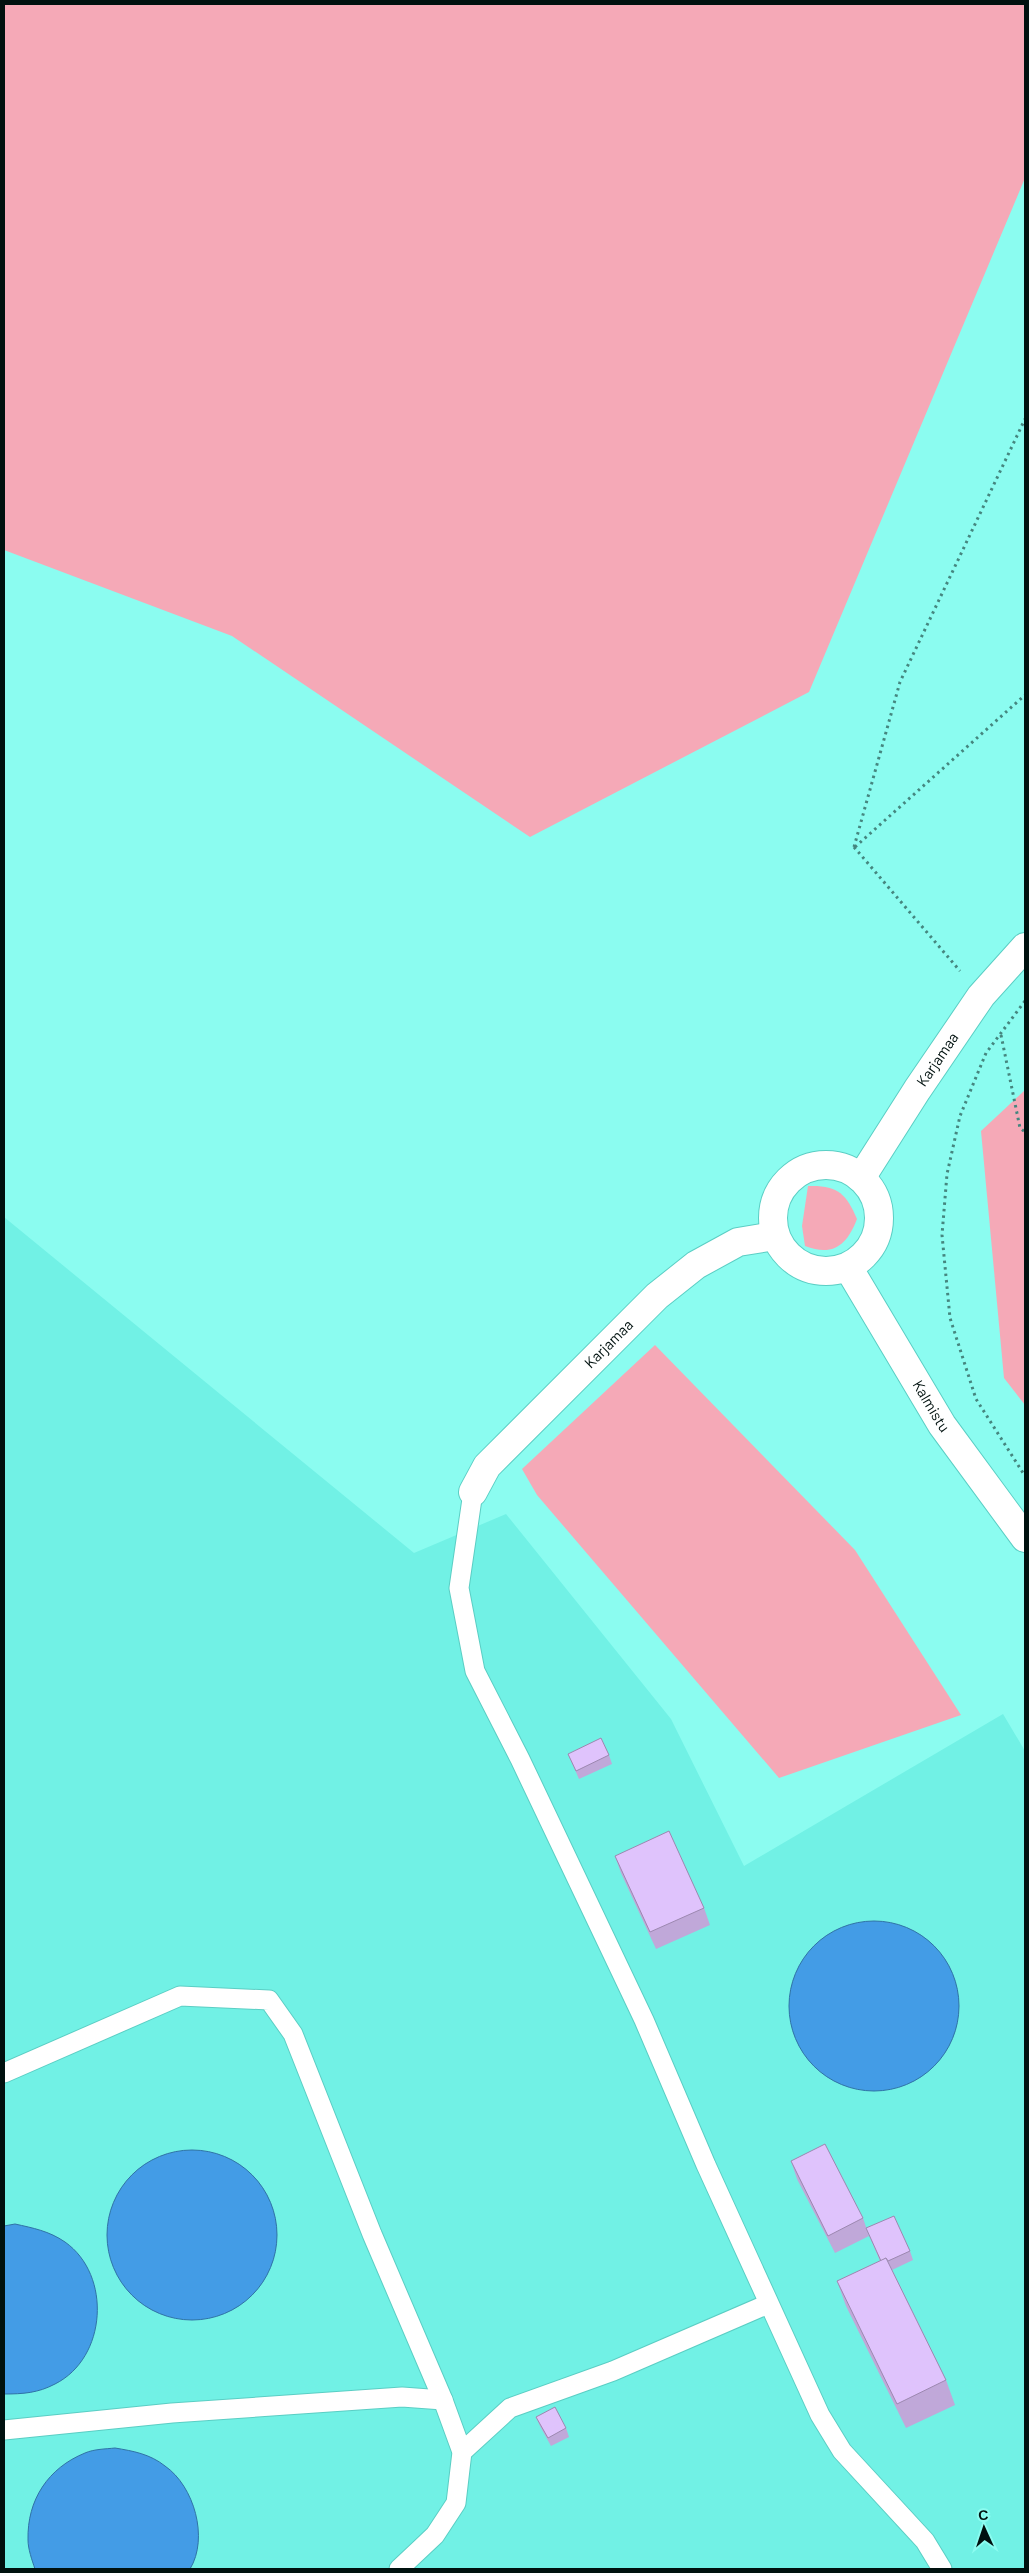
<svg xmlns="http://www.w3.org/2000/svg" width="1029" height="2573" viewBox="0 0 1029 2573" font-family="Barlow,sans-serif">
	<rect width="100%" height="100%" fill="#8bfcf0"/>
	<polygon fill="#71f1e5" points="4,1217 414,1553 506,1514 671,1719 744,1866 1003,1714 1025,1751 1025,2569 4,2569"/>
	<g fill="#f5a9b7">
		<polygon points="4,4 1025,4 1025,178 809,692 530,837 232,636 4,550"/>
		<polygon points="1025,1090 1025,1405 1004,1378 981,1131"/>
		<path d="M808 1186C837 1185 846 1193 857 1219 847 1245 833 1257 805 1246L802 1226Z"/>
		<polygon points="655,1345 855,1550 961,1715 779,1778 537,1495 522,1469"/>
	</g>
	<g fill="#439ce6" stroke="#2f72a6">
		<circle cx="874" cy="2006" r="85"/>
		<circle cx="192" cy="2235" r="85"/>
		<path d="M15 2224C33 2228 49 2231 65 2242 112 2275 107 2358 55 2384 38 2393 23 2394 4 2394V2226Z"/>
		<path d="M115 2448C133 2451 150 2454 165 2466 194 2486 209 2538 190 2569H35C32 2560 28 2549 28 2540 27 2500 48 2468 85 2453 94 2449 106 2449 115 2448Z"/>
	</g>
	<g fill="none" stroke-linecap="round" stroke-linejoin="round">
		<defs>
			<g id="service">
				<polyline points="473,1492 459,1588 475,1671 520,1759 644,2020 706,2165 820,2415 842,2451 925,2541 942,2569"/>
				<polyline points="4,2073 180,1996 269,2000 293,2034 372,2234 443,2400 462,2452 456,2503 435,2535 399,2569"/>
				<polyline points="4,2430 172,2413 402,2397 443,2400"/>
				<polyline points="462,2452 510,2408 613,2371 768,2304"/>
			</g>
			<g id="minor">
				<path id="s1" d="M473 1492 487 1466 657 1296 696 1265 738 1242 775 1236"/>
			</g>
			<g id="secondary">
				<circle cx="826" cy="1218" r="53"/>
				<path id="s2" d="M861 1178 917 1090 981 996 1025 947"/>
				<path id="s3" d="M848 1267 942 1425 1025 1538"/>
			</g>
		</defs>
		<use href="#service" stroke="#5bcec4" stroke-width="21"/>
		<use href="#minor" stroke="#5bcec4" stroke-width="30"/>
		<use href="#secondary" stroke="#5bcec4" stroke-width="30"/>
		<g stroke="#45867f" stroke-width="3" stroke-dasharray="2.5 4" stroke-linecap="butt">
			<polyline points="854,847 900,682 1025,419"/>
			<polyline points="854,847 960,971"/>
			<polyline points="855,847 1025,695"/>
			<polyline points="1025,1001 986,1053 960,1116 947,1174 942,1235 950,1318 976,1399 1025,1476"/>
			<polyline points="1001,1035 1020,1128 1025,1132"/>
		</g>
		<use href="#service" stroke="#fff" stroke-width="19"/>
		<use href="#minor" stroke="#fff" stroke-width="28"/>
		<use href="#secondary" stroke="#fff" stroke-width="28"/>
	</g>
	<g fill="#c0a8d9">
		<polygon points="568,1754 609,1755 612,1764 579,1779"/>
		<polygon points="615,1856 704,1908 710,1925 656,1949 621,1873"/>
		<polygon points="791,2161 863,2218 869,2236 835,2253 797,2179"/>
		<polygon points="866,2228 910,2251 913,2260 892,2270 946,2380 955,2405 906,2428 846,2306 837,2281 880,2261"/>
		<polygon points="536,2417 566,2428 569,2437 551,2446 540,2426"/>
	</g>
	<g fill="#dfc3fc" stroke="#9c88b0">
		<polygon points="601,1738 609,1755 576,1771 568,1754"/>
		<polygon points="669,1831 704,1908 650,1932 615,1856"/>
		<polygon points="825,2144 863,2218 828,2236 791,2161"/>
		<polygon points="894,2216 910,2251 888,2261 886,2258 881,2261 866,2228"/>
		<polygon points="886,2258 946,2380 897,2404 837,2281"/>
		<polygon points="555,2407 566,2428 548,2438 536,2417"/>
	</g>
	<g text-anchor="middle" stroke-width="4" stroke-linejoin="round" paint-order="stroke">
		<g font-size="15" fill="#00110f" stroke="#8bfcf0">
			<text dy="5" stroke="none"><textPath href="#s2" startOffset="141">Karjamaa</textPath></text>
			<text dy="5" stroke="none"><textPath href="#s1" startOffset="202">Karjamaa</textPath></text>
			<text dy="5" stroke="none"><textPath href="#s3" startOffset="162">Kalmistu</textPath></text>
		</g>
	</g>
	<rect width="1029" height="2573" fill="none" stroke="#00110f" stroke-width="10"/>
	<g transform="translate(984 2528) rotate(357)" stroke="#8bfcf0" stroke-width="4" paint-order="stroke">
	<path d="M0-4L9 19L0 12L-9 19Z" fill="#00110f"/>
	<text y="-8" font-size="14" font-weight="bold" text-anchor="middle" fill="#00110f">С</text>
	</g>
</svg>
